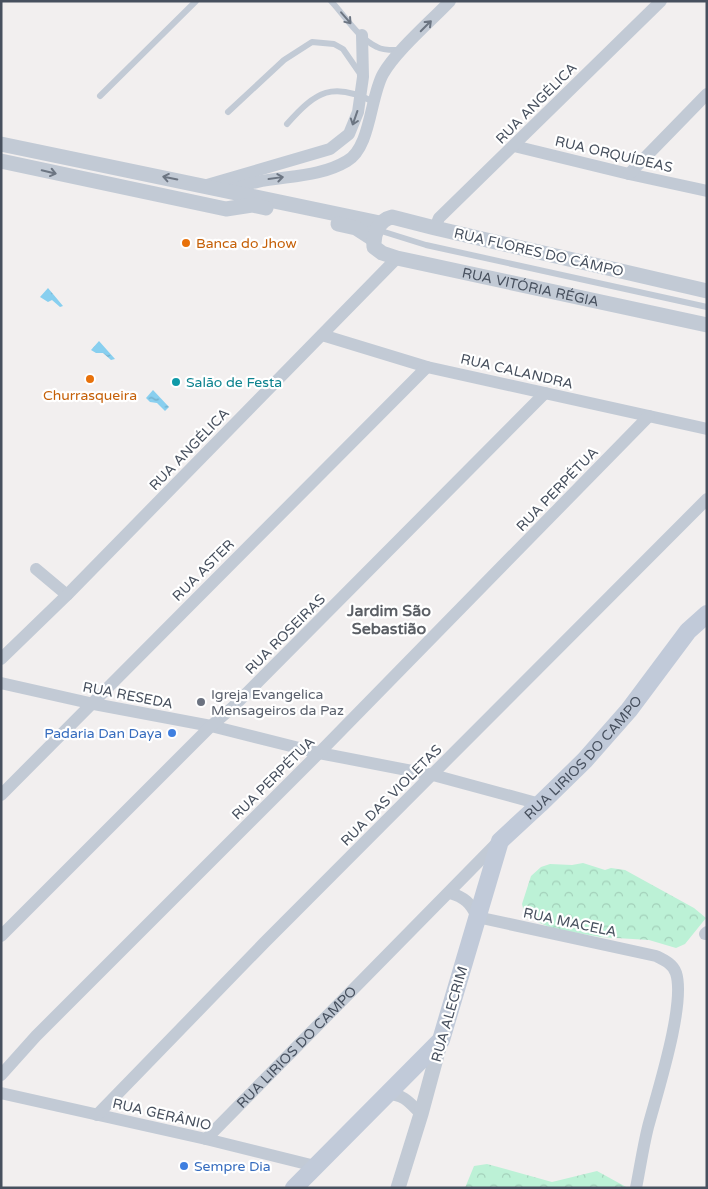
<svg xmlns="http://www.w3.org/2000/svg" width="708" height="1189" viewBox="0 0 708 1189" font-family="'Varela Round',sans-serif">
	<defs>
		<pattern id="forest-crowns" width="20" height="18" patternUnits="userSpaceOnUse" patternTransform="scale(1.25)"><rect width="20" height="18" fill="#bcf1d6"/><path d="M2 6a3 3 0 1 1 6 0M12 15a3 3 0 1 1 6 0" fill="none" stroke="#a3d0ba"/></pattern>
		<pattern id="water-ripples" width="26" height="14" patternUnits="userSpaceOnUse" patternTransform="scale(1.25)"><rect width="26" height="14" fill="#88cfef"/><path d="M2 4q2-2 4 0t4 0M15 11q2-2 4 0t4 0" fill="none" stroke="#71aac5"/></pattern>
	</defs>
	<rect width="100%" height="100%" fill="#f2efef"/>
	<g fill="url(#forest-crowns)">
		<polygon points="583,863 605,870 611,868 625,870 694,908 706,918 685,944 676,948 649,940 600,937 554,929 528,918 524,912 522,904 531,876 541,867 550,864 572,865"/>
		<polygon points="487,1164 552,1182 597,1171 628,1188 465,1188 474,1166"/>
	</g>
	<g fill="url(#water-ripples)">
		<polygon points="48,288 63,306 60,307 52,300 48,302 40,297"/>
		<polygon points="99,341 115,359 111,360 103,353 96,353 91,350"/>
		<polygon points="153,390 169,407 165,411 157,403 150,402 146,398"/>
	</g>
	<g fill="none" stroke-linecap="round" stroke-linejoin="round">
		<g stroke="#c2cad5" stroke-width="6">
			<path d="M331 1C345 16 358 38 377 47 384 51 393 50 401 50"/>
			<polyline points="100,96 196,1"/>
			<polyline points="228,112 284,60 312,42 334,44 343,49 361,75"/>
			<path d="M287 124C316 91 333 81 374 102"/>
			<polyline points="378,230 426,245 707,307"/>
		</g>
		<g stroke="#c2cad5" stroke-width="12">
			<polyline points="514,146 629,174 707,191"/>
			<polyline points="629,174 707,94"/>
			<polyline points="207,185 330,149 349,134 358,112 363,77 362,35"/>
			<path d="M229 191C267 173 312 182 347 161 371 147 370 97 383 74 396 51 431 21 450 1"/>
			<polyline points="435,228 439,218 661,1"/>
			<polyline points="322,335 427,367 707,429"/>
			<polyline points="36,569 67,595"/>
			<polyline points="1,659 67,595 397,258"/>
			<polyline points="1,683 94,704 211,726 319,753 433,775 540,804"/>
			<polyline points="1,795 427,367"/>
			<path d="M450 893C464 897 471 903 477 917L656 956C664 960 673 964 676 973 686 1004 657 1093 648 1127 643 1147 640 1168 636 1188"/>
			<polyline points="705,934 707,932"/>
			<polyline points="1,936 211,726 233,707 545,393"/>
			<polyline points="1,1075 36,1036 319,753 649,416"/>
			<polyline points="1,1093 206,1139 315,1166"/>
			<path d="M387 1094C404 1094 410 1103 421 1114"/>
			<polyline points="97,1115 264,943 707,499"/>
			<path id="s1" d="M206 1139 499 841"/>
		</g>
		<g stroke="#c2cad5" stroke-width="15">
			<path d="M1 144C128 170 254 197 380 223"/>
			<polyline points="1,161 226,209 252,205 266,208"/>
			<polyline points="338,224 356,228 373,239"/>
			<path id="s2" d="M707 291 435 228 392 217C379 220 373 234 374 247L382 253 397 258 707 325"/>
			<polyline points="398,1188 421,1114 441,1040"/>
		</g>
		<path stroke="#c1cad9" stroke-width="18" id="s3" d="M294 1188 441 1040 500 841 540 804 585 760 629 710 688 631 707 614"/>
	</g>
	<defs><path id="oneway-shaft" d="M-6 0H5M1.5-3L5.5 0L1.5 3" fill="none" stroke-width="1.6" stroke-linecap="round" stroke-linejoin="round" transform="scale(1.25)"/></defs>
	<g stroke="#6c7582">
		<use href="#oneway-shaft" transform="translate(346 18) rotate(49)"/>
		<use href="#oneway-shaft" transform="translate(426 26) rotate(-45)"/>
		<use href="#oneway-shaft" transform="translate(355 118) rotate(109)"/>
		<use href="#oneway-shaft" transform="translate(49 172) rotate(13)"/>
		<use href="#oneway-shaft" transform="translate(170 178) rotate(-169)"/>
		<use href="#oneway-shaft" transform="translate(276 178) rotate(-8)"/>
	</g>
	<g fill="#e8710a" stroke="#fff" stroke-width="2">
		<circle cx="186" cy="243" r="5"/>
		<circle cx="90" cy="379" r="5"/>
	</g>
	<circle fill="#0f9aa8" stroke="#fff" stroke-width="2" cx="176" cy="382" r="5"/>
	<circle fill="#6b7280" stroke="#fff" stroke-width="2" cx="201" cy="702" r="5"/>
	<g fill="#3f7fe0" stroke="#fff" stroke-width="2">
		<circle cx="172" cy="733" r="5"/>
		<circle cx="184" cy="1166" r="5"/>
	</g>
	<g text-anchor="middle" stroke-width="4.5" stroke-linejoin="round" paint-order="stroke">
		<g font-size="14" fill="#47505e" stroke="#fff">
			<text transform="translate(536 103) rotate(-45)" y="5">RUA ANGÉLICA</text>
			<text transform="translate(614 154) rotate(13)" y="5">RUA ORQUÍDEAS</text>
			<text transform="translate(539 252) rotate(13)" y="5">RUA FLORES DO CÂMPO</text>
			<text dy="5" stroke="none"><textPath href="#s2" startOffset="524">RUA VITÓRIA RÉGIA</textPath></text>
			<text transform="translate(517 371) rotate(13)" y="5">RUA CALANDRA</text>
			<text transform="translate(189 449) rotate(-46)" y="5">RUA ANGÉLICA</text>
			<text transform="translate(557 489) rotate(-46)" y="5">RUA PERPÉTUA</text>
			<text transform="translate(203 570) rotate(-45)" y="5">RUA ASTER</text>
			<text transform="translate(285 634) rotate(-45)" y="5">RUA ROSEIRAS</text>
			<text transform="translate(128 695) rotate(11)" y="5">RUA RESEDA</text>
			<text dy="5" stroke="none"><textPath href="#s3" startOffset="534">RUA LIRIOS DO CAMPO</textPath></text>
			<text transform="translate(273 778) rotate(-45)" y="5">RUA PERPÉTUA</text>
			<text transform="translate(391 795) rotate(-45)" y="5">RUA DAS VIOLETAS</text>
			<text transform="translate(570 922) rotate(12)" y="5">RUA MACELA</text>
			<text transform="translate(449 1014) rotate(-74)" y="5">RUA ALECRIM</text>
			<text dy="5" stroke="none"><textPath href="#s1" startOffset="129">RUA LIRIOS DO CAMPO</textPath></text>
			<text transform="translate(162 1114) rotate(13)" y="5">RUA GERÂNIO</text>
		</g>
		<g font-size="14" fill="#c56008" stroke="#fff" text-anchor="start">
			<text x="196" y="248">Banca do Jhow</text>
			<text x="90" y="400" text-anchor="middle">Churrasqueira</text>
		</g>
		<g font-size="14" fill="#0d838f" stroke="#fff" text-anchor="start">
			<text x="186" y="387">Salão de Festa</text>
		</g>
		<g font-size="14" fill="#5b616d" stroke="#fff" text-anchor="start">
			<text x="211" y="699">Igreja Evangelica<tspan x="211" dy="16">Mensageiros da Paz</tspan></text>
		</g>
		<g font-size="14" fill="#366cbe" stroke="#fff" text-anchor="end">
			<text x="162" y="738">Padaria Dan Daya</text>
			<text x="194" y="1171" text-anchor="start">Sempre Dia</text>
		</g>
		<g font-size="16" font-weight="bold" fill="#5b5f65" stroke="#fff">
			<text x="389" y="616">Jardim São<tspan x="389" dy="18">Sebastião</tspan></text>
		</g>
	</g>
	<rect width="708" height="1189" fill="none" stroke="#47505e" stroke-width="5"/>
</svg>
